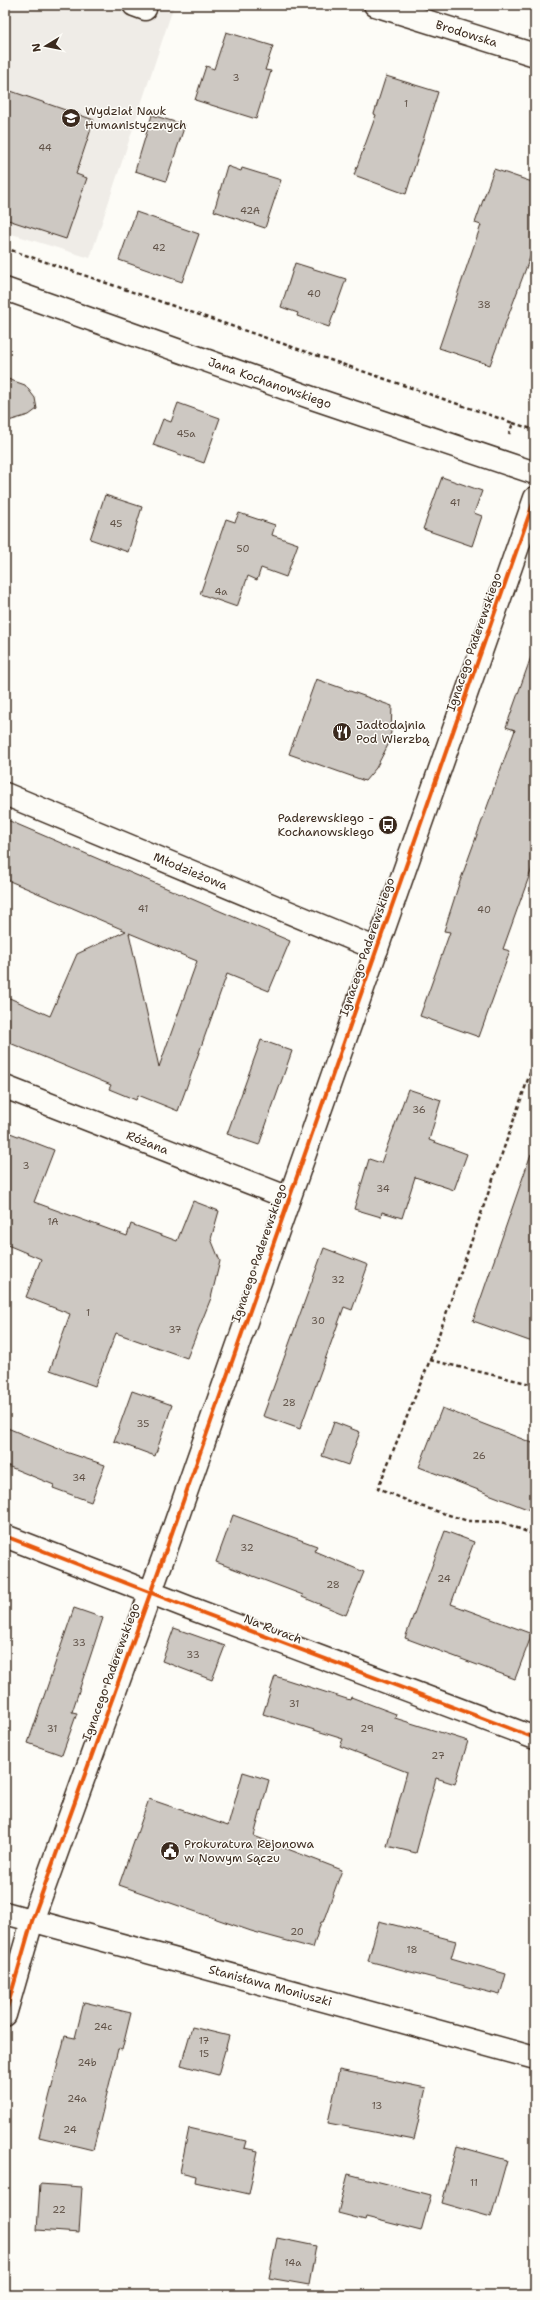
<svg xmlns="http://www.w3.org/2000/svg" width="540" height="2300" viewBox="0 0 540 2300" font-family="'Shantell Sans',sans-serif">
	<rect width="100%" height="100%" fill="#fdfcf7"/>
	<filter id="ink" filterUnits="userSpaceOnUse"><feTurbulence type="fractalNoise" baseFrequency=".025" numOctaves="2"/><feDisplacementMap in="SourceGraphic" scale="8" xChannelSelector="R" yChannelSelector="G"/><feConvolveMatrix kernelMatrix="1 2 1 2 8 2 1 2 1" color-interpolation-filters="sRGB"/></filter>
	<g filter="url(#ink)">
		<polygon fill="#efece7" points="5,5 174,5 90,258 5,232"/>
		<g fill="#cdc8c2" stroke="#3b2a1e" fill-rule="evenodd">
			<polygon points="226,32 273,46 265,70 271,71 256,119 195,100 206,66 214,69"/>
			<polygon points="386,76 438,92 406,194 354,175 376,115 374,114"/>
			<polygon points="5,89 94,120 76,174 87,178 66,239 5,219"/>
			<polygon points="152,115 185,125 166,181 135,171"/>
			<polygon points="227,166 241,171 242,168 281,180 265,228 214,211"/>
			<polygon points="494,169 535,183 535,244 490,365 439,348 481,225 475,223"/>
			<polygon points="136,212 199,234 182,282 119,260"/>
			<polygon points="295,263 346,279 329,327 297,316 298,313 281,307"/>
			<polygon points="5,378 25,385 35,398 37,409 29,415 5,422"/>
			<polygon points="178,403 220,418 204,463 153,445 163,419 171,422"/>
			<polygon points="442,477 482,491 474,513 482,516 472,546 423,529"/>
			<polygon points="105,495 142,507 128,552 90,539"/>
			<polygon points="239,513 275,525 272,535 298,544 286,577 261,568 257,580 248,576 237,607 200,594 226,519 235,522"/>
			<polygon points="531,657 535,657 535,860 503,949 510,951 479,1037 420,1016 450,932 444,931 458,887 515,730 506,727"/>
			<polygon points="316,679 392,706 391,732 388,745 376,768 365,781 289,754"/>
			<path d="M5 819 290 941 269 991 227 974 178 1111 138 1095 136 1100 109 1089 111 1085 5 1041V996L50 1016 77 954 126 931 5 879ZM129 933 197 961 159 1067Z"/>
			<polygon points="261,1040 292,1051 259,1145 227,1134"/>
			<polygon points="408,1089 441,1100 429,1140 467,1154 454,1190 415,1177 402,1218 382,1212 381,1217 354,1209 369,1159 381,1163"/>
			<polygon points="5,1131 54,1150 34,1202 127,1236 131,1224 177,1241 193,1201 219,1211 211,1239 220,1261 211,1298 187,1358 116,1333 95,1386 50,1370 70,1314 26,1297 41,1259 5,1244"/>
			<polygon points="531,1154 535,1155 535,1343 473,1321"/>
			<polygon points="324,1248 368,1265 352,1310 344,1307 300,1429 263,1416"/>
			<polygon points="132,1391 172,1405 155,1456 114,1441"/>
			<polygon points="442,1408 535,1444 535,1512 419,1467"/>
			<polygon points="334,1422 360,1432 348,1465 322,1456"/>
			<polygon points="5,1427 66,1452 105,1465 91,1502 53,1488 54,1485 5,1465"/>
			<polygon points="233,1515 317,1546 314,1551 364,1572 346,1615 302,1597 303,1595 216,1562"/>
			<polygon points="445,1531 474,1542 451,1604 532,1634 515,1679 405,1638"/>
			<polygon points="74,1608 103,1618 72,1712 77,1713 62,1755 28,1743"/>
			<polygon points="174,1628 225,1646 212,1680 162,1661"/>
			<polygon points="275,1676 350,1700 351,1697 396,1714 395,1718 468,1741 455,1784 436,1778 416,1853 387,1846 407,1772 340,1746 343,1739 263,1714"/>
			<polygon points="243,1772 269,1780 254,1836 342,1870 323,1922 321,1922 313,1948 251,1931 119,1885 149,1799 228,1826"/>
			<polygon points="379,1921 456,1941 451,1958 506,1974 500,1995 368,1961"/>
			<polygon points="84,2002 131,2013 122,2050 118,2049 93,2150 39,2137 65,2036 75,2038"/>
			<polygon points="192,2027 229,2036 218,2075 181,2065"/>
			<polygon points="339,2070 426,2088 414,2140 328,2123"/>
			<polygon points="189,2128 246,2141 244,2148 258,2151 249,2194 195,2182 196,2176 180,2172"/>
			<polygon points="457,2146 507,2160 491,2217 442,2203"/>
			<polygon points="348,2174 431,2195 421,2231 366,2217 365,2220 338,2213"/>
			<polygon points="40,2184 82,2187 79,2233 37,2230"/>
			<polygon points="277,2238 316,2246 309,2285 269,2278"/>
		</g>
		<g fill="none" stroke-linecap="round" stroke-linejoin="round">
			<defs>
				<g id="minor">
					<polyline points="134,5 145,9"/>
					<path id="s1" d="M375 5 535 55"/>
					<path id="s2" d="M5 289 315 399 535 473"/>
					<path id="s3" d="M5 794 377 949"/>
					<path id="s4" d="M5 1087 289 1198"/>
					<polyline points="5,1536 190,1608 535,1738"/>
					<path id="s5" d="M5 1913 535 2058"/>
					<polyline points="5,2015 32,1921 167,1547 535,498"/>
				</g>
			</defs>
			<use href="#minor" stroke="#3b2a1e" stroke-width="25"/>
			<g stroke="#3b2a1e" stroke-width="2.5" stroke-dasharray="4 3" stroke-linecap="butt">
				<polyline points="5,248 513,423 509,434"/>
				<polyline points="513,423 535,430"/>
				<polyline points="533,429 535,423"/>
				<polyline points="535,1059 430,1360 378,1488 417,1505 468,1521 502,1522 535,1535"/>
				<polyline points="430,1360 535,1385"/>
			</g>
			<use href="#minor" stroke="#fdfcf7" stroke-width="22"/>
			<defs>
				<g id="cycleway">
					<polyline points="5,1536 190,1608 535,1738"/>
					<polyline points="5,2015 32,1921 167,1547 535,498"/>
				</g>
			</defs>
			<use href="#cycleway" stroke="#fdfcf7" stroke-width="6"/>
			<use href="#cycleway" stroke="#e8590c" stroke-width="4"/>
		</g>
	</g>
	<defs>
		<symbol id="university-disc" viewBox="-11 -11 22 22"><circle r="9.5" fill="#3b2a1e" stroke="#fdfcf7"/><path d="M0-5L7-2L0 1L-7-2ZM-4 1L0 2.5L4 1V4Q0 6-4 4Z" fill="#fff"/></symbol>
		<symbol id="restaurant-disc" viewBox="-11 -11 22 22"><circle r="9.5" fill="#3b2a1e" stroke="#fdfcf7"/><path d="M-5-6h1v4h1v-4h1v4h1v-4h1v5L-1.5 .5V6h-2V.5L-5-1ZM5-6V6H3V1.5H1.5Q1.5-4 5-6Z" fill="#fff"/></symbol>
		<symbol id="bus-disc" viewBox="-11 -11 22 22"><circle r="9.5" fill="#3b2a1e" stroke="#fdfcf7"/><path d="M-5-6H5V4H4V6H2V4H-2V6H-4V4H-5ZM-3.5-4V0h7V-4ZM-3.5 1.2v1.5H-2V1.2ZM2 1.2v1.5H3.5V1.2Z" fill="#fff"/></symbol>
		<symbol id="civic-disc" viewBox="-11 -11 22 22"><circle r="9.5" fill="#3b2a1e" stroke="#fdfcf7"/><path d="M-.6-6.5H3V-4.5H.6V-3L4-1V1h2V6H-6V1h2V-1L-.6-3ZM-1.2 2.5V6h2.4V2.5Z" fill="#fff"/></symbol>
	</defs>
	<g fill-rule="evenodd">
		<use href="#university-disc" x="60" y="107" width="22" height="22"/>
		<use href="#restaurant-disc" x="331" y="721" width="22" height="22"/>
		<use href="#bus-disc" x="377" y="814" width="22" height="22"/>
		<use href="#civic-disc" x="159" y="1840" width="22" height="22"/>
	</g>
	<g text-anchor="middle" stroke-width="3" stroke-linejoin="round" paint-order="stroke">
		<g font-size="10" fill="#605247">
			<text x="236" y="81">3</text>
			<text x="406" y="107">1</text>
			<text x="45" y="151">44</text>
			<text x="250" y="214">42A</text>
			<text x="159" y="251">42</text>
			<text x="314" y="297">40</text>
			<text x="484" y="308">38</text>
			<text x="186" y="437">45a</text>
			<text x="455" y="506">41</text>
			<text x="116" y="527">45</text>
			<text x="243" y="552">50</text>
			<text x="221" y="595">4a</text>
			<text x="143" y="912">41</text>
			<text x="484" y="913">40</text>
			<text x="419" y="1113">36</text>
			<text x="26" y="1169">3</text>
			<text x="383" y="1192">34</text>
			<text x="53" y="1225">1A</text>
			<text x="338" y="1283">32</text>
			<text x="88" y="1316">1</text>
			<text x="318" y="1324">30</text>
			<text x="175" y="1333">37</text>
			<text x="289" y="1406">28</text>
			<text x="143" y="1427">35</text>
			<text x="479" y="1459">26</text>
			<text x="79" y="1481">34</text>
			<text x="247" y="1551">32</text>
			<text x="444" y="1582">24</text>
			<text x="333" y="1588">28</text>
			<text x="79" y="1646">33</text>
			<text x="193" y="1658">33</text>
			<text x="294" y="1707">31</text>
			<text x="52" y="1732">31</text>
			<text x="367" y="1732">29</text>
			<text x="438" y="1759">27</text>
			<text x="297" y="1935">20</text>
			<text x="412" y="1953">18</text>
			<text x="103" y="2030">24c</text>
			<text x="204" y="2044">17</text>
			<text x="204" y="2057">15</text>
			<text x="87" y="2066">24b</text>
			<text x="77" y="2102">24a</text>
			<text x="377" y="2109">13</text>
			<text x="70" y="2133">24</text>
			<text x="474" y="2186">11</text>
			<text x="59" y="2213">22</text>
			<text x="293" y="2266">14a</text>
		</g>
		<g font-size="12" fill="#3b2a1e" stroke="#fdfcf7">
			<text dy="4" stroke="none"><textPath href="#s1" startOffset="96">Brodowska</textPath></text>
			<text dy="4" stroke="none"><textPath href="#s2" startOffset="281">Jana Kochanowskiego</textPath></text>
			<text transform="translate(474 642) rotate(-71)" y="4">Ignacego Paderewskiego</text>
			<text dy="4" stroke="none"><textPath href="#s3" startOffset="201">Młodzieżowa</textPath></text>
			<text transform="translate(367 947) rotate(-71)" y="4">Ignacego Paderewskiego</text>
			<text dy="4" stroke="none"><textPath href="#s4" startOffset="153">Różana</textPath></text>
			<text transform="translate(259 1253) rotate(-71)" y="4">Ignacego Paderewskiego</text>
			<text transform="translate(273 1629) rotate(21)" y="4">Na Rurach</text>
			<text transform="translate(111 1672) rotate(-70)" y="4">Ignacego Paderewskiego</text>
			<text dy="4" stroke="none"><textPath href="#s5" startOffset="275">Stanisława Moniuszki</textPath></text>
		</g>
		<g font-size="12" fill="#3b2a1e" stroke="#fdfcf7" text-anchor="start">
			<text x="85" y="115">Wydział Nauk<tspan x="85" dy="14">Humanistycznych</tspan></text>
			<text x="356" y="729">Jadłodajnia<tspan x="356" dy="14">Pod Wierzbą</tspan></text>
			<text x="374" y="822" text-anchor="end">Paderewskiego -<tspan x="374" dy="14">Kochanowskiego</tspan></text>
			<text x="184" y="1848">Prokuratura Rejonowa<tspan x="184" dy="14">w Nowym Sączu</tspan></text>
		</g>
	</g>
	<rect width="540" height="2300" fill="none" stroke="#fdfcf7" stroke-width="20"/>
	<rect x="10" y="10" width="520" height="2280" fill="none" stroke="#3b2a1e" stroke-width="1.5" filter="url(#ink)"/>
	<g transform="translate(46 46) rotate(260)" stroke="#fdfcf7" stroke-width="3" paint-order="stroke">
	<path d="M0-3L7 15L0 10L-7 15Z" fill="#3b2a1e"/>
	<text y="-6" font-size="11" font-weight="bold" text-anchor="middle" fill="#3b2a1e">N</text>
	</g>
</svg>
